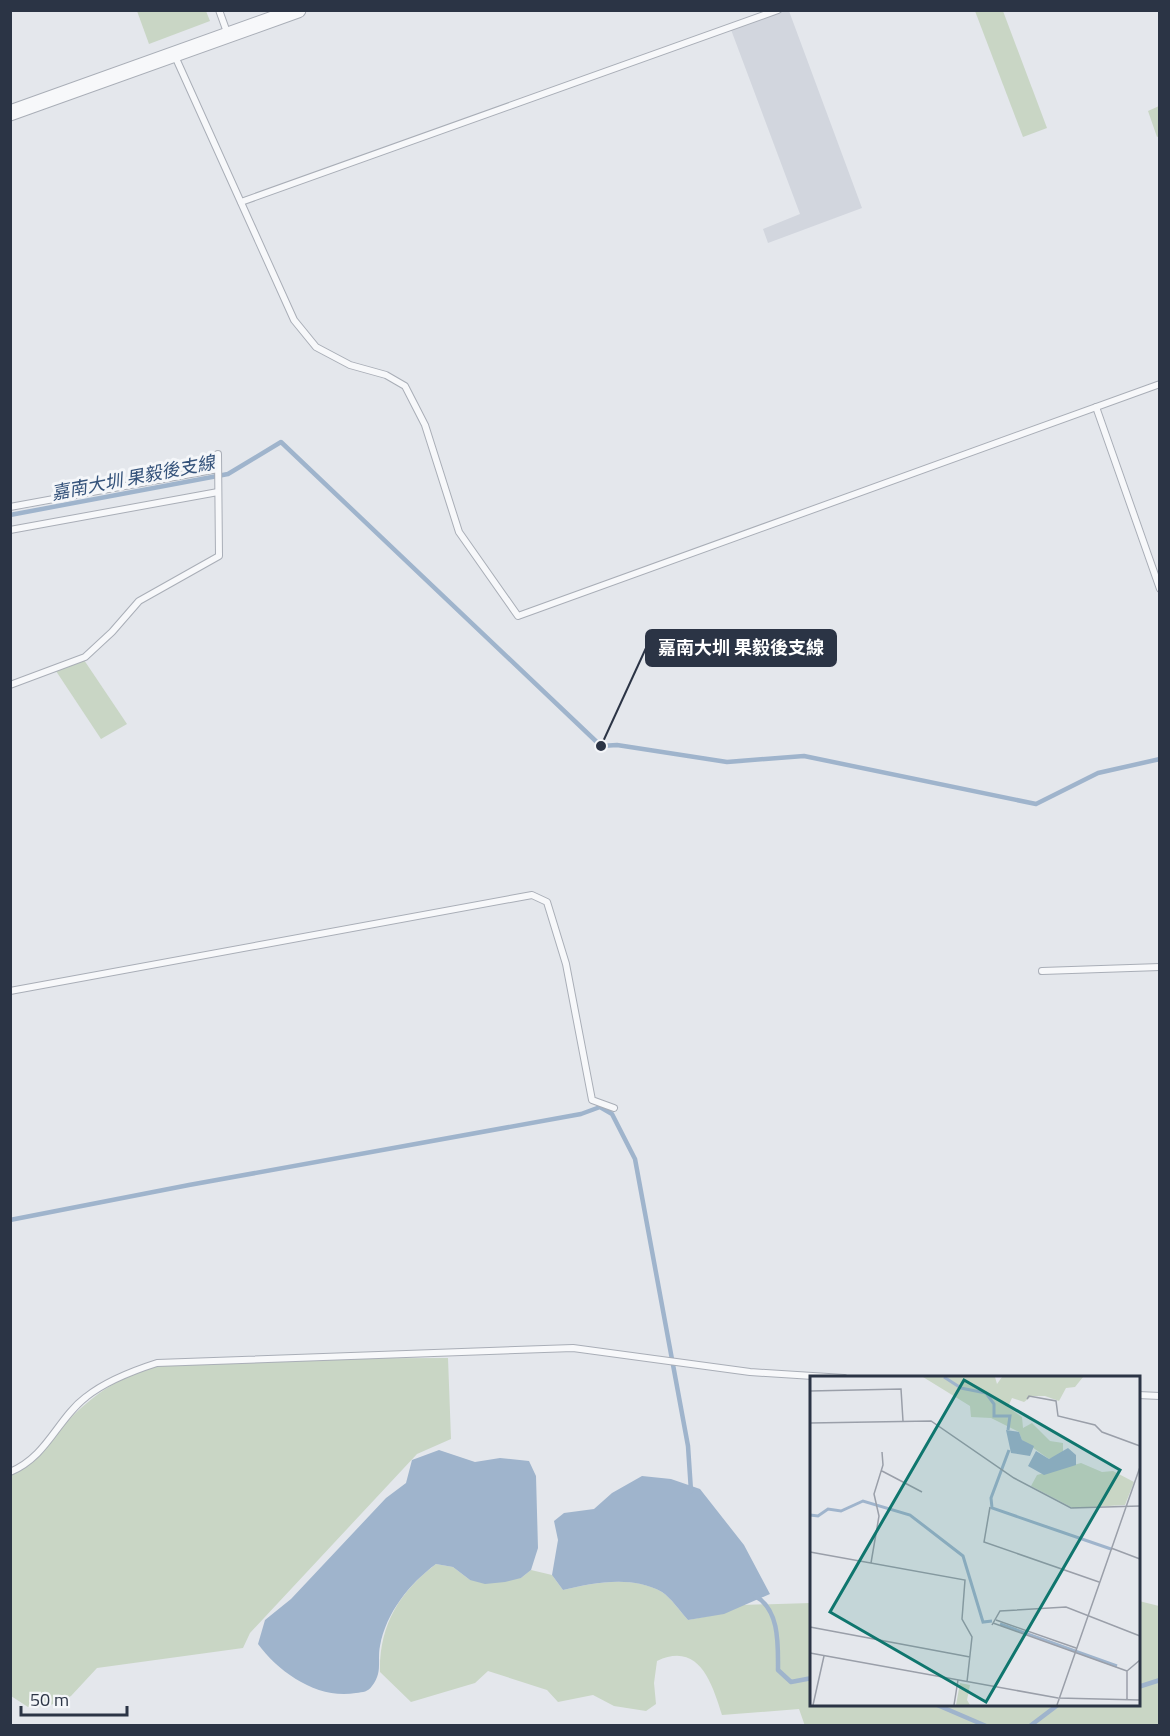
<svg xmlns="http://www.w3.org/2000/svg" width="1170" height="1736" viewBox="0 0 1170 1736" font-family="'Titillium Web','Noto Sans TC',sans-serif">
	<rect width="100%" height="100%" fill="#e4e7ec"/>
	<polygon fill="#d2d6de" points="776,11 789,11 862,208 768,243 763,229 800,214 730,27"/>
	<g fill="#c9d6c5">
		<polygon points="137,11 206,11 210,21 149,44"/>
		<polygon points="975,11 1003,11 1047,128 1023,137"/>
		<polygon points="1159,106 1159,136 1157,137 1148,111"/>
		<polygon points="82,657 127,724 101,739 54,668"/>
		<path d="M448 1358 451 1439 417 1454 250 1633 243 1648 97 1668 71 1696 58 1703 40 1707H28L11 1696 10 1474C42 1454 63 1421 93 1398 121 1376 152 1366 187 1359Z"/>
		<path d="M436 1564 453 1567 470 1580 521 1578 531 1570 552 1575 563 1590C594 1583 632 1575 662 1592 671 1598 680 1611 688 1620L724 1613 742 1605 811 1603 812 1704H1138L1139 1601 1159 1606V1725L805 1726 799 1709 722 1715C712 1683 699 1641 657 1661L654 1683 656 1704 646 1711 614 1706 593 1695 558 1702 547 1690 488 1671 475 1683 411 1702 380 1672C379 1626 399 1592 436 1564Z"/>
	</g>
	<g fill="#9fb4cc">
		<path d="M439 1450 475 1462 500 1458 529 1461 536 1476 538 1548 531 1570 521 1578 505 1582 485 1584 470 1580 453 1567 436 1564C409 1584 386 1613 380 1646 377 1661 383 1672 372 1686 368 1692 363 1692 356 1693 319 1700 279 1673 258 1644L265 1620 291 1599 386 1498 406 1483 412 1460Z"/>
		<path d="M642 1476 671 1479 700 1489 744 1545 770 1594 724 1614 688 1620C680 1611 671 1598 662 1592 631 1575 594 1583 563 1590L552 1575 558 1540 554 1521 564 1513 594 1509 612 1493Z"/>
	</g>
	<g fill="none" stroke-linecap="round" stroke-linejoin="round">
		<g stroke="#9fb4cc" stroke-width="4.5">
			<polyline points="10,515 228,474 281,442 601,746 617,745 727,762 804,756 1036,804 1098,773 1160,759"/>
			<polyline points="10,1220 189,1185 581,1114 600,1107 612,1114 635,1159 688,1446 691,1491"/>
			<path d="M755 1596C780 1609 778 1646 778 1670L791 1682 812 1678"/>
			<polyline points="1138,1687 1160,1680"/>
			<polyline points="935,1704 986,1726"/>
			<polyline points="1030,1726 1059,1704"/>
		</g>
		<defs>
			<g id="service">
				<polyline points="219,10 228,35"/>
				<polyline points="174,54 294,320 316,347 350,365 386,375 405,386 425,425 459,532 518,616 1160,384"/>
				<polyline points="241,202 778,10"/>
				<polyline points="1096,407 1160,589"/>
				<polyline points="10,507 218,469"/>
				<polyline points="10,530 218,492"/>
				<polyline points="10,685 85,657 112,632 139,601 219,556 218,454"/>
				<polyline points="1042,971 1160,967"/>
				<polyline points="10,991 532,895 547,902 566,964 592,1100 614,1108"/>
				<polyline points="1138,1395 1160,1396"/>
				<path d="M10 1472C48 1456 57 1419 86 1397 106 1381 132 1371 157 1363L573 1348 750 1372 844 1378"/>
			</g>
			<polyline id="tertiary" points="10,113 298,10"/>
		</defs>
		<use href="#service" stroke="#a9aeb7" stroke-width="8"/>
		<use href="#tertiary" stroke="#a9aeb7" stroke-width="17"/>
		<use href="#service" stroke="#f7f8fa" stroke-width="6"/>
		<use href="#tertiary" stroke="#f7f8fa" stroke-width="15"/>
	</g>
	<g text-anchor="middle" stroke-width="6" stroke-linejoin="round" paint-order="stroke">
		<g font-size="18" font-style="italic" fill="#34527a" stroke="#f4f6f9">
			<text transform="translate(133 478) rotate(-11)" y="6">嘉南大圳 果毅後支線</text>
		</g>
	</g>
	<g transform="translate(810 1376)">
		<rect width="330" height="330" fill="#e4e7ec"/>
		<path d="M113 1H185L187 8 192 1H273L265 11 256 12 249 25 235 20H222L214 26 202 22 198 31 212 41 213 52 222 47 240 65 253 67V77L239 83 212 64 209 56 181 42 161 41 160 30ZM271 87 292 96 303 95 324 106 315 129 263 132 221 110 227 99ZM150 307 160 309 157 324 160 329H146Z" fill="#c9d6c5"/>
		<path d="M196 54 209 56 212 64 224 70 220 80 201 77ZM258 72 266 79V89L234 99 218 90 226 75 239 83Z" fill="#9fb4cc"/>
		<path fill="none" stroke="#9fb4cc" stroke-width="3" d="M134 1 151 12 176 17 184 28V40H200L198 54M199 74 181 122 182 132 301 173M0 139 8 140 18 133 31 135 53 125 100 139 153 180 173 246 182 245M190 248 307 290"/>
		<path fill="none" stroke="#9a9fa9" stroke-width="1.5" d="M0 15 91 13 93 45M217 23 219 20 246 25 248 40 285 49 292 56 330 70M0 47 121 45 204 102 261 132 330 130M72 95 112 116M180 131 174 166 289 206M301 172 330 183M0 176 155 204 152 243 162 261 157 306M61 187 69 140 64 118 73 89 72 76M186 244 266 272M183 247 317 295M182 249 190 235 256 231 330 260M0 251 160 281M0 277 248 322 330 324M317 323V295L330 284M3 329 14 280M144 329 148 304M247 329 330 91"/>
		<path fill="#0f766e" fill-opacity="0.15" stroke="#0f766e" stroke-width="3" d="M154 4 310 94 176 326 20 236Z"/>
		<rect width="330" height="330" fill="none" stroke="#2b3445" stroke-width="3"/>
	</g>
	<path fill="none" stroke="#2b3445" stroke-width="2" d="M601 746L646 648"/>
	<circle fill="#2b3445" stroke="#f4f6f9" stroke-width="2" cx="601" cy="746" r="6"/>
	<rect fill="#2b3445" stroke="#2b3445" stroke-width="2" x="646" y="630" width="190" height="36" rx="6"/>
	<g font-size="18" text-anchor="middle" font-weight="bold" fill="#fff">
		<text x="741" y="654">嘉南大圳 果毅後支線</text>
	</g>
	<rect width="1170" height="1736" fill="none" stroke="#2b3445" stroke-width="24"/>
	<path d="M21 1706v9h106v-9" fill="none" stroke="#2b3445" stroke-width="3"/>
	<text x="30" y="1706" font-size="18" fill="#2b3445" stroke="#f4f6f9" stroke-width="4.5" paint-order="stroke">50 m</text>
</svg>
